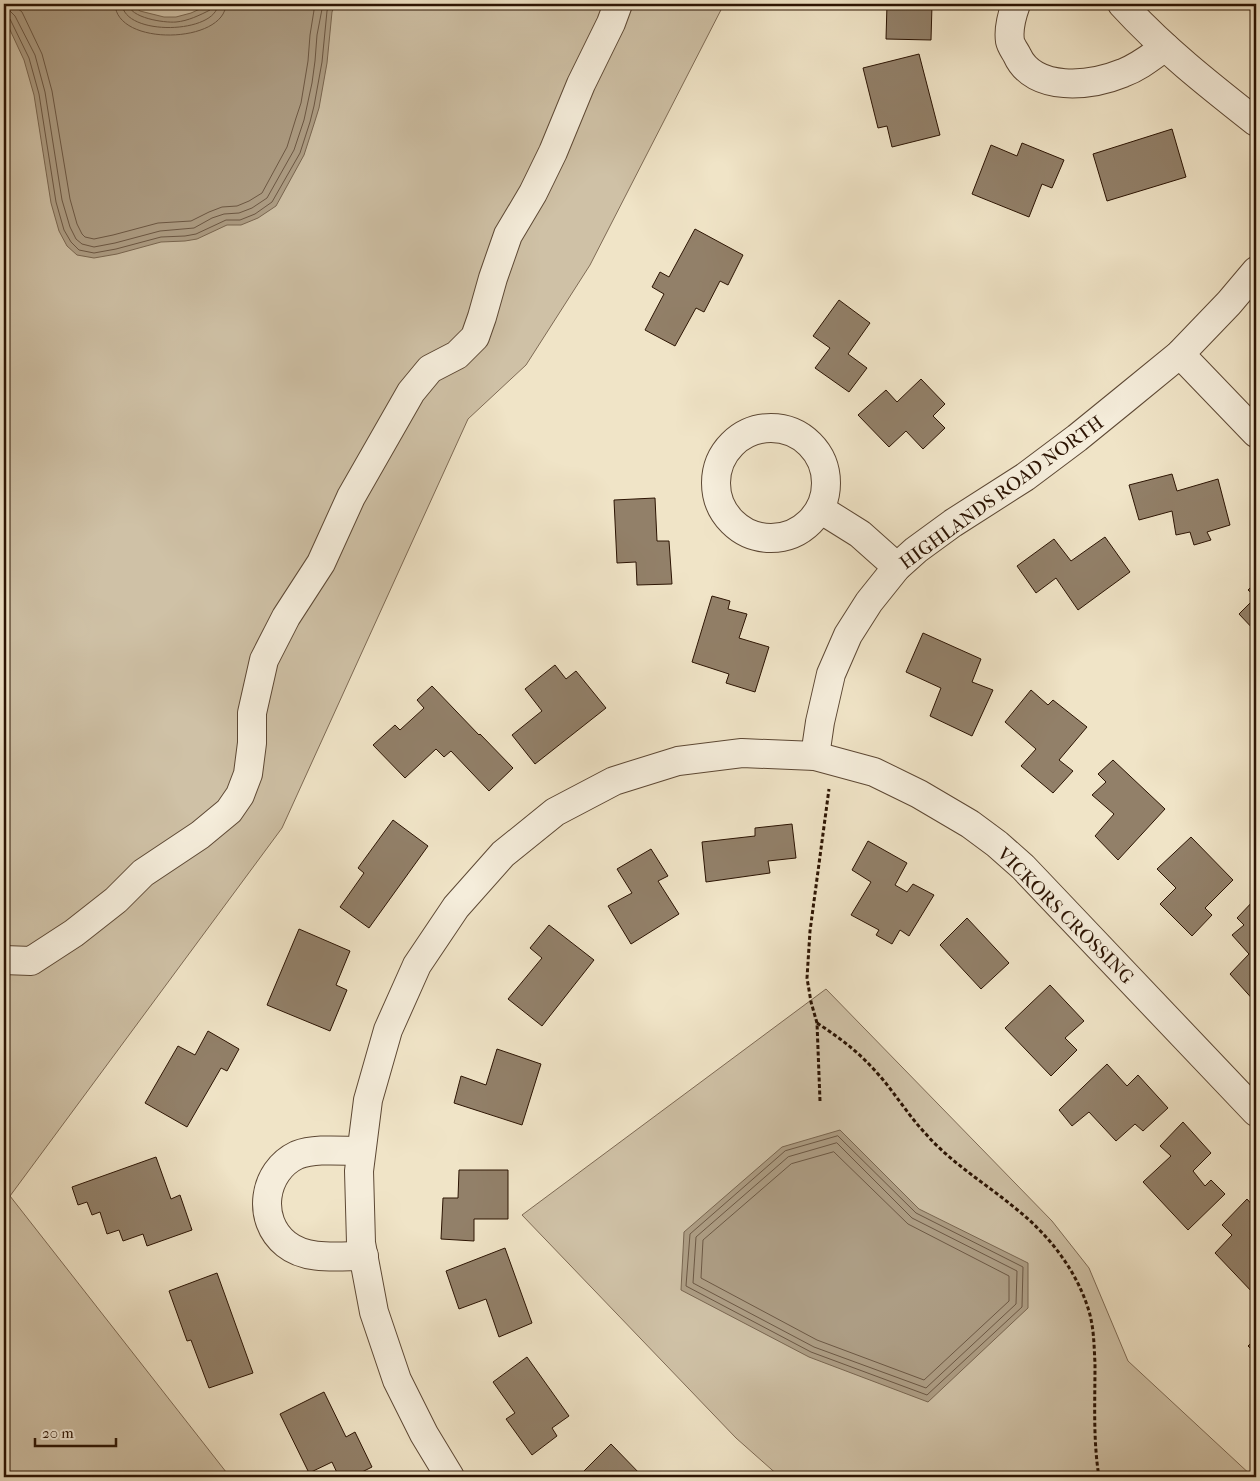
<svg xmlns="http://www.w3.org/2000/svg" width="1260" height="1481" viewBox="0 0 1260 1481" font-family="'IM FELL French Canon',serif">
	<rect width="100%" height="100%" fill="#f0e4c7"/>
	<filter id="stains"><feTurbulence type="fractalNoise" baseFrequency=".004" numOctaves="4"/><feColorMatrix values="0 0 0 0 .2 0 0 0 0 .09 0 0 0 0 .02 0 0 0 .5 -.17"/></filter>
	<radialGradient id="worn" r=".72"><stop offset=".6" stop-color="#630" stop-opacity="0"/><stop offset="1" stop-color="#630" stop-opacity=".3"/></radialGradient>
	<g fill="#cfc1a6" stroke="#7e6a54">
		<polygon points="4,4 724,4 590,265 526,365 468,419 282,828 10,1196 230,1477 4,1477"/>
		<polygon points="826,989 1052,1221 1089,1268 1128,1361 1253,1477 780,1477 736,1438 522,1215"/>
	</g>
	<g fill="#ad9d84" stroke="#796650">
		<polygon points="4,4 131,4 140,11 164,17 176,17 191,13 211,4 335,4 332,12 327,63 319,108 314,124 304,155 276,206 258,218 241,225 227,225 197,239 185,241 161,242 117,254 94,258 77,255 67,246 59,231 51,203 34,95 24,60 4,17"/>
		<polygon points="840,1130 919,1209 1028,1263 1028,1308 928,1402 809,1357 681,1290 684,1232 782,1147"/>
	</g>
	<g fill="none" stroke-linecap="round" stroke-linejoin="round">
		<g stroke="#6c5844" stroke-width="1">
			<polyline points="12,4 22,12 42,54 52,91 70,199 77,224 82,234 85,237 94,239 113,235 158,223 191,221 209,212 222,207 237,206 249,201 262,193 287,147 296,118 301,103 308,61 310,35 315,4"/>
			<path d="M115 4C116 47 225 44 226 4"/>
			<path d="M122 4C124 37 217 34 218 4"/>
			<path d="M128 4C130 18 164 23 176 22 188 21 200 15 210 10L212 4"/>
			<polyline points="4,10 10,11 15,16 35,55 45,92 62,200 70,227 76,239 82,244 94,247 115,243 160,231 194,228 212,218 224,214 239,213 252,208 267,198 294,150 304,120 312,83 315,61 317,35 323,4"/>
			<polyline points="4,16 8,17 10,19 29,58 39,94 56,202 64,230 71,242 79,250 94,253 116,249 161,237 185,236 196,234 226,220 240,220 255,214 272,202 300,153 310,122 314,106 322,62 327,11 330,4"/>
			<polygon points="838,1136 916,1213 1023,1267 1022,1307 927,1395 811,1352 686,1286 690,1234 785,1151"/>
			<polygon points="837,1143 912,1218 1017,1271 1016,1304 926,1388 814,1347 693,1283 696,1237 788,1157"/>
			<polygon points="834,1152 908,1224 1009,1276 1009,1301 924,1380 817,1340 701,1278 703,1240 791,1164"/>
		</g>
	</g>
	<g fill="#928069" stroke="#2c1403">
		<polygon points="887,4 943,4 943,5 932,5 931,40 886,39"/>
		<polygon points="919,54 940,135 892,147 887,126 878,128 863,68"/>
		<polygon points="1172,129 1186,177 1107,201 1093,154"/>
		<polygon points="1022,143 1064,160 1052,188 1042,184 1029,217 972,194 991,145 1017,156"/>
		<polygon points="695,229 743,255 728,285 720,281 704,312 696,308 675,346 645,330 664,294 652,287 660,272 669,277"/>
		<polygon points="839,300 870,323 848,354 867,368 849,392 815,368 830,348 813,336"/>
		<polygon points="921,379 945,404 933,416 945,428 923,449 906,431 889,447 858,415 886,390 897,402"/>
		<polygon points="1172,474 1177,491 1218,479 1230,525 1207,532 1211,540 1194,545 1190,532 1176,535 1172,511 1139,520 1129,485"/>
		<polygon points="655,498 657,541 669,541 672,584 637,585 636,562 617,563 614,500"/>
		<polygon points="1105,537 1130,572 1078,610 1056,578 1036,593 1017,566 1054,539 1071,561"/>
		<polygon points="1256,582 1256,632 1239,614 1256,597 1248,590"/>
		<polygon points="712,596 730,601 728,609 747,614 739,638 769,647 755,692 726,683 729,674 692,662"/>
		<polygon points="923,633 981,659 972,682 993,690 972,736 930,716 941,688 906,672"/>
		<polygon points="555,665 566,679 576,671 606,708 535,764 512,735 542,711 525,689"/>
		<polygon points="432,686 479,735 480,734 513,768 489,791 451,751 444,757 436,749 405,778 373,745 395,725 400,730 424,708 417,700"/>
		<polygon points="1031,690 1048,705 1053,700 1087,727 1059,760 1073,771 1053,793 1021,766 1036,749 1005,722"/>
		<polygon points="1113,760 1165,809 1118,860 1095,836 1114,814 1092,795 1106,782 1098,774"/>
		<polygon points="393,820 428,846 369,928 340,907 364,873 358,868"/>
		<polygon points="792,824 796,858 768,861 770,873 706,882 702,842 755,836 755,828"/>
		<polygon points="1191,837 1233,880 1205,908 1212,915 1192,936 1160,904 1176,888 1157,869"/>
		<polygon points="868,841 907,863 895,885 907,892 913,884 934,895 909,936 900,930 892,944 876,935 879,930 851,915 871,882 852,870"/>
		<polygon points="651,849 668,876 658,881 679,914 631,944 608,906 632,893 617,869"/>
		<polygon points="1256,898 1256,1003 1230,974 1249,954 1232,935 1244,925 1237,918"/>
		<polygon points="967,918 1009,963 981,989 940,945"/>
		<polygon points="549,925 594,960 542,1026 508,999 542,958 530,948"/>
		<polygon points="299,929 350,951 336,985 347,990 330,1031 267,1005"/>
		<polygon points="1050,985 1084,1021 1065,1038 1077,1050 1051,1076 1005,1028"/>
		<polygon points="208,1031 239,1049 227,1071 221,1068 187,1127 145,1103 178,1046 195,1055"/>
		<polygon points="497,1049 541,1064 522,1125 454,1103 461,1076 486,1085"/>
		<polygon points="1107,1064 1127,1086 1138,1075 1168,1108 1143,1131 1135,1124 1116,1141 1089,1112 1072,1126 1059,1110"/>
		<polygon points="1183,1122 1211,1153 1193,1171 1205,1186 1211,1180 1225,1194 1188,1230 1143,1182 1171,1156 1160,1146"/>
		<polygon points="156,1157 171,1199 180,1195 192,1230 147,1246 143,1234 123,1241 119,1230 107,1234 100,1212 92,1215 87,1202 78,1205 72,1187"/>
		<polygon points="459,1170 508,1170 508,1219 474,1219 474,1241 441,1239 443,1198 458,1198"/>
		<polygon points="1247,1199 1256,1209 1256,1292 1254,1294 1215,1253 1232,1235 1222,1225"/>
		<polygon points="505,1248 532,1323 499,1337 486,1299 459,1309 446,1271"/>
		<polygon points="217,1273 253,1373 209,1388 191,1340 187,1341 169,1291"/>
		<polygon points="1256,1338 1256,1354 1248,1346"/>
		<polygon points="527,1357 569,1416 552,1428 557,1436 532,1455 506,1419 515,1413 493,1382"/>
		<polygon points="324,1392 346,1437 355,1432 372,1467 352,1477 339,1477 332,1462 309,1473 280,1414"/>
		<polygon points="611,1444 643,1477 589,1477 583,1472"/>
	</g>
	<g fill="none" stroke-linecap="round" stroke-linejoin="round">
		<defs>
			<g id="minor">
				<path d="M1016 4C1012 15 1008 28 1010 41 1011 46 1015 51 1017 55 1034 93 1091 86 1123 73 1139 67 1151 57 1165 47"/>
				<path d="M1122 4C1162 48 1209 85 1256 122"/>
				<polyline points="1180,354 1256,433"/>
				<circle cx="771" cy="483" r="55"/>
				<polyline points="820,509 860,534 897,567"/>
				<polyline points="815,756 820,722 831,674 848,635 869,602 897,567 916,550 953,523 1025,477 1077,438 1125,399 1180,354 1229,303 1256,271"/>
				<polyline points="4,960 31,961 74,933 116,900 143,873 200,835 229,811 240,795 248,774 252,743 252,713 264,660 286,617 321,563 351,497 411,392 430,369 457,355 475,337 482,317 493,278 508,235 533,193 553,152 581,84 611,23 618,4"/>
				<path d="M361 1151C342 1151 315 1148 297 1155 263 1171 256 1220 286 1244 307 1261 339 1256 364 1256"/>
				<polyline points="450,1477 424,1434 397,1380 374,1312 361,1243 359,1171 368,1100 388,1030 417,965 456,907 503,854 555,812 614,781 678,761 742,753 815,756 874,772 919,794 970,824 997,844 1023,867 1256,1112"/>
			</g>
		</defs>
		<use href="#minor" stroke="#5d4834" stroke-width="30"/>
		<g stroke="#2c1403" stroke-width="3" stroke-dasharray="4 2.5" stroke-linecap="butt">
			<path d="M817 1023C840 1038 860 1053 878 1074 895 1093 908 1115 925 1133 951 1163 985 1183 1015 1208 1048 1234 1075 1268 1088 1308 1094 1326 1094 1345 1095 1364 1095 1402 1093 1440 1099 1477"/>
			<polyline points="820,1101 817,1023 811,1002 807,978 810,931 829,789"/>
		</g>
		<use href="#minor" stroke="#f5eddb" stroke-width="28"/>
	</g>
	<g text-anchor="middle" stroke-width="5" stroke-linejoin="round" paint-order="stroke">
		<g font-size="19" fill="#2c1403" stroke="#f5eddb">
			<text transform="translate(1001 492) rotate(-36)" y="7">HIGHLANDS ROAD NORTH</text>
			<text transform="translate(1066 915) rotate(45)" y="7">VICKORS CROSSING</text>
		</g>
	</g>
	<rect width="1260" height="1481" fill="none" stroke="#f0e4c7" stroke-width="20"/>
	<rect x="5" y="5" width="1250" height="1471" fill="none" stroke="#2c1403" stroke-width="2.5"/>
	<rect x="10" y="10" width="1240" height="1461" fill="none" stroke="#2c1403"/>
	<path d="M35 1438v8h81v-8" fill="none" stroke="#2c1403" stroke-width="2.5"/>
	<text x="42" y="1438" font-size="15" fill="#2c1403" stroke="#f5eddb" stroke-width="4" paint-order="stroke">20 m</text>
	<rect width="100%" height="100%" filter="url(#stains)"/>
	<rect width="100%" height="100%" fill="url(#worn)"/>
</svg>
